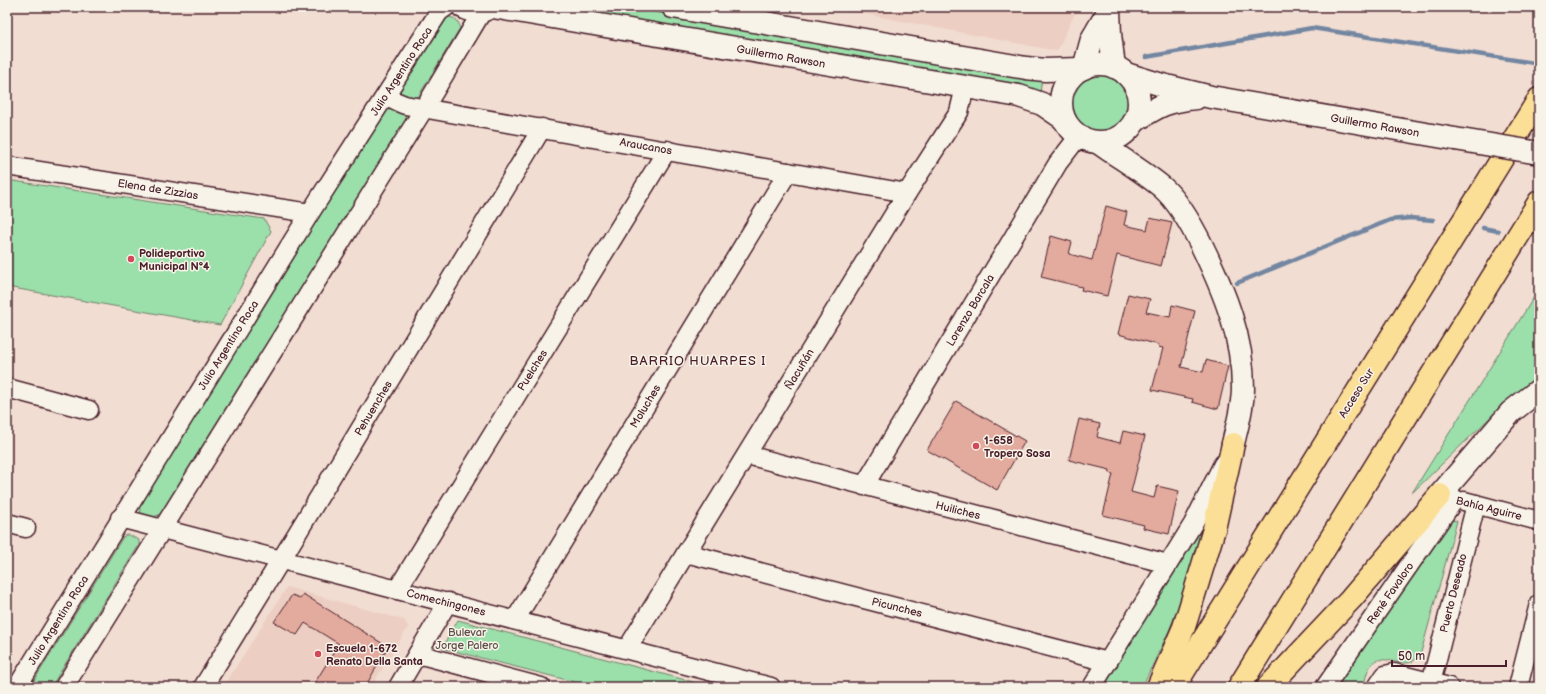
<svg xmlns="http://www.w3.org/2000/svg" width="1546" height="694" viewBox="0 0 1546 694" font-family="'Balsamiq Sans',sans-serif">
	<rect width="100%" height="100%" fill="#f1ddd2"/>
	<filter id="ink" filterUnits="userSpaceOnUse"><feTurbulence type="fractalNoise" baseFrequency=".025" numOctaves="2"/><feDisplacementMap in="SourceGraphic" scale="8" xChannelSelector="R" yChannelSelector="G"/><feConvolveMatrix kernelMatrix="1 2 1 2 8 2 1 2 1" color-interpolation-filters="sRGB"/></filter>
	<g filter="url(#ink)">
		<g fill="#edcec2">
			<polygon points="829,7 1078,7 1057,51"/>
			<polygon points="287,587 404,620 408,627 371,687 223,687"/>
		</g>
		<g fill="#9bdfaa" stroke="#727f6a">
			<polygon points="545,7 624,7 748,28 1042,76 1040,95"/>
			<path d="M447 17C454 17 459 20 460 28L418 97 412 99 401 94 399 89 442 18Z"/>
			<circle cx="1100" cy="103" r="30"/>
			<polygon points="389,107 405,114 406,120 161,514 154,517 141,513 139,507 386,109"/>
			<polygon points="7,180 264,219 271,231 220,325 7,287"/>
			<polygon points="1539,289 1539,374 1501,407 1412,493"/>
			<path d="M1450 520 1457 521 1420 656C1416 659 1412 663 1406 663 1393 664 1377 652 1369 668 1366 674 1365 681 1364 687H1334Z"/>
			<polygon points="1206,522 1190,576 1169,631 1142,687 1104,687"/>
			<polygon points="126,535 129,535 139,540 139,545 51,687 30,687 123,537"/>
			<polygon points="458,620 712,687 594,687 442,648"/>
		</g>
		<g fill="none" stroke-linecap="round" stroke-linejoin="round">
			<g stroke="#7386a1" stroke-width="4.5">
				<polyline points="1146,57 1312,28 1534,63"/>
				<polyline points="1483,228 1498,231"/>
				<polyline points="1237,283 1390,220 1410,218 1433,220"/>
			</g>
		</g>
		<g fill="#e3aa9e" stroke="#4a1f2b">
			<polygon points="1106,206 1127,212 1124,225 1147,230 1150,218 1172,223 1161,266 1117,255 1107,296 1081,290 1082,287 1041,277 1051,236 1072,242 1069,254 1092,260"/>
			<polygon points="1128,294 1150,299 1146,312 1170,317 1172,305 1195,311 1181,367 1203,372 1206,360 1228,366 1218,409 1192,402 1193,399 1152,390 1163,348 1158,347 1159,345 1118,334"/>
			<polygon points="956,401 1025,441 997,490 927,450"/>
			<polygon points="1079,419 1100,424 1097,437 1120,443 1123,431 1145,436 1131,492 1154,498 1157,486 1179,491 1169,534 1143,528 1144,525 1103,515 1113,474 1109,473 1110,470 1069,460"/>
			<polygon points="303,594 388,647 365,687 312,687 339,644 305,623 297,635 274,622 292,595 300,598"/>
		</g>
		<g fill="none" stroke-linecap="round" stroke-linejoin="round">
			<defs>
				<g id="minor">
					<polyline points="385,97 405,105 907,193"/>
					<polyline points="7,166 310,213"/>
					<polyline points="7,388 89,410"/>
					<polyline points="747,455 1168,564"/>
					<polyline points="864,486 1058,163 1079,136"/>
					<polyline points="1464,501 1539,521"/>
					<polyline points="120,518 771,687"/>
					<polyline points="7,523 26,528"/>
					<polyline points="686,553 1108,662"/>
					<polyline points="397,590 667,150"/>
					<polyline points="515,620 788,172"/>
					<polyline points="627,649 907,193 959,112 965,87"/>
					<polyline points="418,654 541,687"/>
					<polyline points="1431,683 1476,504"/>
					<polyline points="17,687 310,213 439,12 446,7"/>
					<polyline points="64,687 425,107 483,10"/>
					<polyline points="203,687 281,560 542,128"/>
					<polyline points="398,687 448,602"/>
					<polyline points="1092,687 1193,524 1223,464"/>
					<polyline points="1325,687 1455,499"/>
					<polyline points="1377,687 1385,675 1394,673 1449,687"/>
					<polyline points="1518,687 1539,604"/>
				</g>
				<g id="secondary">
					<path d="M463 7C472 12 481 13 490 7"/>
					<polyline points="493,7 1019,96 1042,104 1064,119"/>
					<polyline points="673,7 1026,68 1045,70 1081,69"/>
					<polyline points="1109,10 1110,34 1114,67"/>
					<circle cx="1100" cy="103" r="39"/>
					<polyline points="1084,68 1092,39 1109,10"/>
					<polyline points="1126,74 1162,85 1211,97 1455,139"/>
					<path d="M1135 121C1160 105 1167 101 1196 98"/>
					<path d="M1099 143C1120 158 1144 172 1163 188 1179 202 1193 228 1202 246 1224 291 1243 337 1243 388 1243 407 1237 426 1233 444"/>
					<polyline points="1440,495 1511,412 1539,390"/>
				</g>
				<g id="motorway">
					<polyline points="1158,687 1184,627 1190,608 1214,529 1233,444"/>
					<polyline points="1174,687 1539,99"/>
					<polyline points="1239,687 1539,202"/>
					<polyline points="1268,687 1351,599 1440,495"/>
				</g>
			</defs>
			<use href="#minor" stroke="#4a1f2b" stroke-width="21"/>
			<use href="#secondary" stroke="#4a1f2b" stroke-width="25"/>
			<use href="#motorway" stroke="#4a1f2b" stroke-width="25"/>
			<use href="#minor" stroke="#f7f3e8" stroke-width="18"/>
			<use href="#secondary" stroke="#f7f3e8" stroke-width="22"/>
			<use href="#motorway" stroke="#fbdf96" stroke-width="22"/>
			<defs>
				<polyline id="secondary-bridge" points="1455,139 1539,153"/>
			</defs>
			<use href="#secondary-bridge" stroke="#4a1f2b" stroke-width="25" stroke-linecap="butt"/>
			<use href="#secondary-bridge" stroke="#f7f3e8" stroke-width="22"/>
		</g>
	</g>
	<g fill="#d1495b" stroke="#f7f3e8" stroke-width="1.5">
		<circle cx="131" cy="259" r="4"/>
		<circle cx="976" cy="446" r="4"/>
		<circle cx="318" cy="654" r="4"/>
	</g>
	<g text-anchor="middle" stroke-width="3" stroke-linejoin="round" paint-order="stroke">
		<g font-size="11" fill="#4a1f2b" stroke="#f7f3e8">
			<text transform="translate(781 56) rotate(10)" y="4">Guillermo Rawson</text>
			<text transform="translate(401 71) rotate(-57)" y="4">Julio Argentino Roca</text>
			<text transform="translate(1375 125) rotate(10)" y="4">Guillermo Rawson</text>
			<text transform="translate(646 146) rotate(10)" y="4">Araucanos</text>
			<text transform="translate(158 189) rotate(9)" y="4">Elena de Zizzias</text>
			<text transform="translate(970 310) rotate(-59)" y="4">Lorenzo Barcala</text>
			<text transform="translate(228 345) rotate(-58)" y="4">Julio Argentino Roca</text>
			<text transform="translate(799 369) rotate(-59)" y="4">Ñacuñán</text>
			<text transform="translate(532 370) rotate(-58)" y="4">Puelches</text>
			<text transform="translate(1356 393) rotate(-58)" y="4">Acceso Sur</text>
			<text transform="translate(645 406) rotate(-59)" y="4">Moluches</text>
			<text transform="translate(373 408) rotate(-59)" y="4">Pehuenches</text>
			<text transform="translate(1489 508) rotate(14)" y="4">Bahía Aguirre</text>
			<text transform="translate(958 510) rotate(14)" y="4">Huiliches</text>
			<text transform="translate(1390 593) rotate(-55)" y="4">René Favaloro</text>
			<text transform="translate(1453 593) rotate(-76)" y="4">Puerto Deseado</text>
			<text transform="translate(446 602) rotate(14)" y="4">Comechingones</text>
			<text transform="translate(897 607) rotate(14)" y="4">Picunches</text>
			<text transform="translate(58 620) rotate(-58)" y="4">Julio Argentino Roca</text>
		</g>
		<g font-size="11" font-weight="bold" fill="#4a1f2b" stroke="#f7f3e8" text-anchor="start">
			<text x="139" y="257">Polideportivo<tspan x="139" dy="13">Municipal Nº4</tspan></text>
			<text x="984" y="444">1-658<tspan x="984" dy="13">Tropero Sosa</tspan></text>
			<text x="326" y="652">Escuela 1-672<tspan x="326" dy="13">Renato Della Santa</tspan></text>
		</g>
		<g font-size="11" fill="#5e4f4b" stroke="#f7f3e8">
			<text x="467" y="636">Bulevar<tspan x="467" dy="13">Jorge Palero</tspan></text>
		</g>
		<g font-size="13" letter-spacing="1" fill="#4a1f2b" stroke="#f7f3e8">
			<text x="698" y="365">BARRIO HUARPES I</text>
		</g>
	</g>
	<rect width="1546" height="694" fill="none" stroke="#f7f3e8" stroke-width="24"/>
	<rect x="12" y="12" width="1522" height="670" fill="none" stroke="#4a1f2b" stroke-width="1.5" filter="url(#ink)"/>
	<path d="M1392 660v6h114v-6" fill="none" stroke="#4a1f2b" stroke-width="2"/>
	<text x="1398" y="660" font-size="12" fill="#4a1f2b" stroke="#f7f3e8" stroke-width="3" paint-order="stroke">50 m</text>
</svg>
